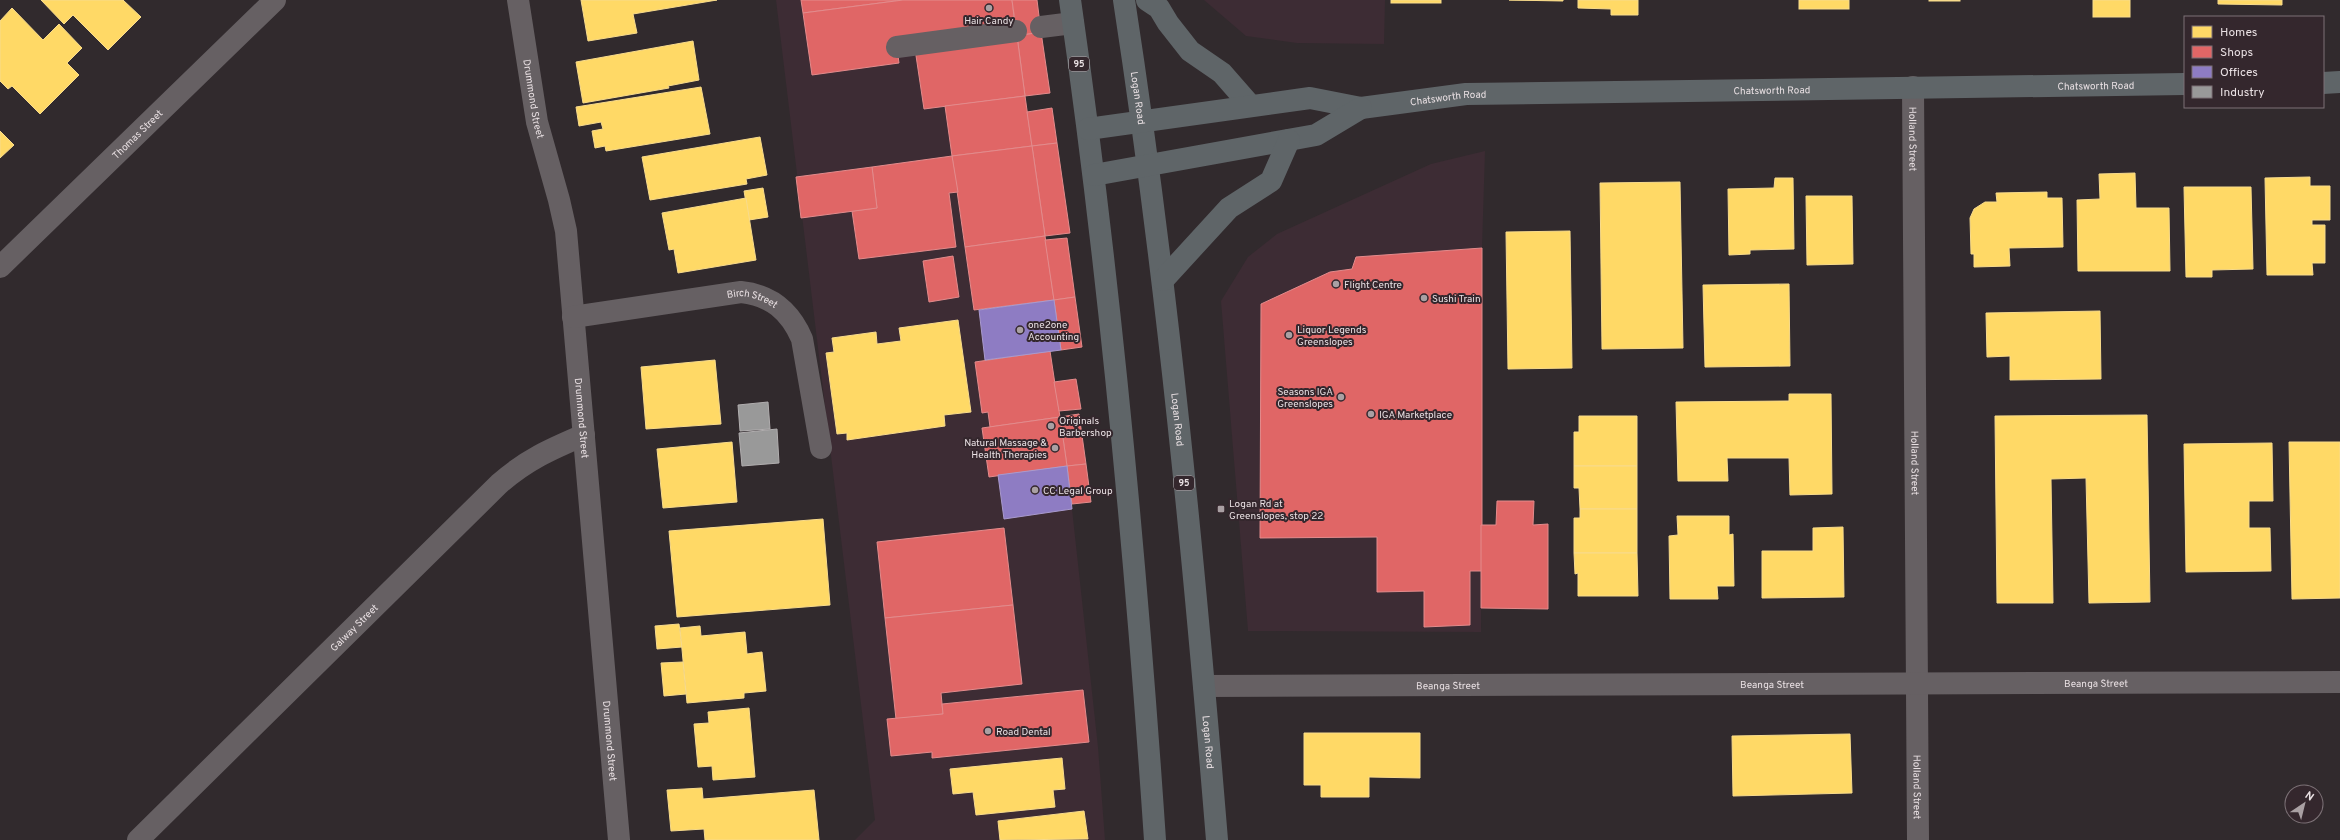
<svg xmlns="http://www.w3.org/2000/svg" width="2340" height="840" viewBox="0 0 2340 840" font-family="Overpass,sans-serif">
	<rect width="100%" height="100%" fill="#312a2d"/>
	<g fill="#3d2c34">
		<polygon points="776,0 1012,0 1061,350 1050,351 1072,509 1098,747 1105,840 855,840 875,820"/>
		<polygon points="1204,0 1385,0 1384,44 1297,43 1246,36"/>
		<polygon points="1485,151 1482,248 1481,632 1248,631 1221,301 1248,257 1277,234 1431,164"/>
	</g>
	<g fill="#ffd966" stroke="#f8db8c">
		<polygon points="41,0 123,0 141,17 108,50 73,15 64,24"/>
		<polygon points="581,0 717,0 633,14 637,33 588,41"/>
		<rect x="1391" y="0" width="50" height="3"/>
		<polygon points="1509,0 1563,0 1563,1"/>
		<polygon points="1578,0 1638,0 1638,15 1611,15 1611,9 1578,8"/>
		<rect x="1799" y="0" width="50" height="9"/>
		<rect x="1929" y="0" width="31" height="1"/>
		<rect x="2093" y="0" width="37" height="17"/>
		<polygon points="2218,0 2282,0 2282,5 2218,4"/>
		<polygon points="12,8 43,40 59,24 82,48 67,63 79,75 40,114 12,86 8,89 0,81 0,21"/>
		<polygon points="693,41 699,80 668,86 669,88 583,103 576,62"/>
		<polygon points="701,87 710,134 606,151 605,146 595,148 592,131 603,129 601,122 579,126 576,107"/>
		<polygon points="0,131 14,145 0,158"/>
		<polygon points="760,137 767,175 746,179 747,184 650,200 642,157"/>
		<polygon points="2135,173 2136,208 2169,208 2170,271 2078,271 2077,200 2100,199 2099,174"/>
		<polygon points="2310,177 2310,186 2330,186 2330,220 2312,220 2312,225 2325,225 2325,263 2312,263 2313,275 2267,275 2265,178"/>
		<polygon points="1775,178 1793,178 1794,249 1750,250 1750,254 1729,255 1728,189 1774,188"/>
		<polygon points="1680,182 1683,348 1602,349 1600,183"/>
		<polygon points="2184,187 2251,187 2253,269 2212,270 2212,277 2186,277"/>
		<polygon points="763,188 768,217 749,220 744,191"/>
		<polygon points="2047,192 2047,198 2062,198 2063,247 2009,248 2010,266 1974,267 1974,254 1971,254 1970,218 1974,209 1985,202 1997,202 1996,193"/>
		<polygon points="1806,196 1852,196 1853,264 1807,265"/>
		<polygon points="746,198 756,260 678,273 674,249 669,250 662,213"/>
		<polygon points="1570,231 1572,368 1508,369 1506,232"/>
		<polygon points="1789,284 1790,366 1705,367 1703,285"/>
		<polygon points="2100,311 2101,379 2010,380 2010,356 1987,357 1986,313"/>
		<polygon points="958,320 971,412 944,415 945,426 847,440 847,433 837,434 826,353 834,352 832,338 876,332 877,344 901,341 899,328"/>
		<polygon points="715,360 721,424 646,429 641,367"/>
		<polygon points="1789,394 1831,394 1832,494 1790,495 1789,458 1727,458 1728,481 1678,481 1676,402 1789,401"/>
		<polygon points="2147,415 2150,602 2089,603 2086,478 2051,479 2053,603 1997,603 1995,416"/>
		<polygon points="1579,416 1637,416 1637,466 1574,466 1574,432 1579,432"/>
		<polygon points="732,442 737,502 663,508 657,449"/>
		<polygon points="2289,442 2340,442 2340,598 2292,599"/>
		<polygon points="2272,443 2273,501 2249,501 2249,528 2270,528 2271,571 2186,572 2184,444"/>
		<polygon points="1574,466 1637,466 1637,509 1580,509 1579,488 1574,488"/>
		<polygon points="1580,509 1637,509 1637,553 1574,553 1574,518 1580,518"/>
		<polygon points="1677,516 1729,516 1729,535 1733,534 1734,586 1717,586 1718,599 1670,599 1669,536 1678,535"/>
		<polygon points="823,519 830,605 677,617 669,531"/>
		<polygon points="1843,527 1844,597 1762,598 1762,551 1813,551 1813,528"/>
		<polygon points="1574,553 1637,553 1638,596 1578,596 1578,573 1575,574"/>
		<polygon points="679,624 682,647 657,649 655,626"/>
		<polygon points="700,626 701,636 745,632 747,654 762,652 766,691 744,693 744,698 687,703 680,628"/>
		<polygon points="683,662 686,694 664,696 661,663"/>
		<polygon points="749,708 755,777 713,780 712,766 698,767 694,724 709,723 708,712"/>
		<polygon points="1304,733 1420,733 1420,778 1369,777 1369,797 1321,797 1321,785 1304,785"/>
		<polygon points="1850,734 1852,793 1733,796 1732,736"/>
		<polygon points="1062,758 1065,789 1053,790 1055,807 976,815 973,792 953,794 950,769"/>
		<polygon points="702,788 703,799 814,790 819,840 705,840 704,829 671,831 667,790"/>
		<polygon points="1084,811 1088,839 1000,840 998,821"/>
	</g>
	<g fill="#e06666" stroke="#e38b8c">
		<polygon points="801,0 903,0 803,13"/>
		<polygon points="903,0 1012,0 1015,25 896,41 899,63 812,75 803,13"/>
		<polygon points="1012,0 1037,0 1041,32 1017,36"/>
		<polygon points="1041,32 1050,93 1025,96 1017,36"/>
		<polygon points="1017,36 1025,96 924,109 915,49"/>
		<polygon points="1025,96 1032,146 952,156 945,106"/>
		<polygon points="1052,108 1057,143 1032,146 1027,112"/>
		<polygon points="1057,143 1070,233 1045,236 1032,146"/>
		<polygon points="1032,146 1045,236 965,247 952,156"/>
		<polygon points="952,156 958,192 949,193 956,247 859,259 852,211 877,208 872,167"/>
		<polygon points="872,167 877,208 801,218 796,177"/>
		<polygon points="1045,236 1054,300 974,310 965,247"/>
		<polygon points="1067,238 1075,297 1054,300 1045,240"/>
		<polygon points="1482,248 1482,571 1470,571 1470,625 1424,627 1424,591 1377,592 1377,537 1260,538 1261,304 1330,272 1352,269 1356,257"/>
		<polygon points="953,256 959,297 929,302 923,261"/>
		<polygon points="1075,297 1082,347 1061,350 1054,300"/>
		<polygon points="1050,351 1060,417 990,427 988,412 982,413 975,362"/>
		<polygon points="1076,379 1081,409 1059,411 1054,382"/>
		<polygon points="1079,414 1086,464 1067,466 1060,417"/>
		<polygon points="1060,417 1067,466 989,477 982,428"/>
		<polygon points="1086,464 1091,502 1072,504 1067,466"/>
		<polygon points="1497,501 1534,501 1533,525 1548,524 1548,609 1481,608 1481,525 1496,525"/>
		<polygon points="1004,528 1013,605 885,618 877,542"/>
		<polygon points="1013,605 1022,684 941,693 943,714 896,719 885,618"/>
		<polygon points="1083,690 1089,742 932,758 932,752 891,756 887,719 943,714 942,704"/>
	</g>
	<g fill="#8e7cc3" stroke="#a99acd">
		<polygon points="1054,300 1061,350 985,360 979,310"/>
		<polygon points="1067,466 1072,509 1004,519 998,475"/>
	</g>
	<g fill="#999" stroke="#b1aeaf">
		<polygon points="768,402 770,429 740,431 738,405"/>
		<polygon points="777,429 779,463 742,466 739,433"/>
	</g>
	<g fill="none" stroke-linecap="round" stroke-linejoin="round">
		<g stroke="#666063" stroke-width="22">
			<path id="s1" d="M518 0 537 122 559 200 566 231 619 840"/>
			<polyline points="1041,27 1073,23"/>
			<polyline points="897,47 1016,31"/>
			<path id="s2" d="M1913 87 1918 840"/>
			<path id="s3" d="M0 267 275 0"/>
			<path id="s4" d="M573 317 741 292C771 295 790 311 802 339L821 448"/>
			<path id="s5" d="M1204 686 2340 682"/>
			<path id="s6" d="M138 840 499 484C526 460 551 449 584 435"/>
		</g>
		<g stroke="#5f6568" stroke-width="22">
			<path d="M1070 0C1110 278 1136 559 1155 840"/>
			<path id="s7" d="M1124 0C1167 279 1194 559 1217 840"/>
			<polyline points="1147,0 1159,8 1168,23 1190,51 1222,73 1250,105"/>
			<polyline points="2323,83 2340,82"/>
			<path id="s8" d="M1088 129 1310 98 1361 108 1466 94 2185 84"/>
			<polyline points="1094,175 1316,135 1361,108"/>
			<polyline points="1163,280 1229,208 1271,181 1289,140"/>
		</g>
	</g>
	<g fill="#a9a0a3" stroke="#34272d" stroke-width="1.5">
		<circle cx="989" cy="8" r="4"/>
		<circle cx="1336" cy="284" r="4"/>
		<circle cx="1424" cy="298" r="4"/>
		<circle cx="1020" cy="330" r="4"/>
		<circle cx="1289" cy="335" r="4"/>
		<circle cx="1341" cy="397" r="4"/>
		<circle cx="1371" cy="414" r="4"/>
		<circle cx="1051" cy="426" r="4"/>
		<circle cx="1055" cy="448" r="4"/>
		<circle cx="1035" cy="490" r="4"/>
		<rect x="1217" y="505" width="8" height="8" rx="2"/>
		<circle cx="988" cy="731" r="4"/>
	</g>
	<g text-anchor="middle" stroke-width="4" stroke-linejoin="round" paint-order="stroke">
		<g fill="#34272d" stroke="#b3a8ac" stroke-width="1">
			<rect x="1069" y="57" width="20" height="14" rx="3"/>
			<rect x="1174" y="476" width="20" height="14" rx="3"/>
		</g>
		<g font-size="9" font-weight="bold" fill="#e9e0e3">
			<text x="1079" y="67">95</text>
			<text x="1184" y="486">95</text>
		</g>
		<g font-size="10" fill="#e9e0e3" stroke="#34272d" text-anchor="start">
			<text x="989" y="24" text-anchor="middle">Hair Candy</text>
			<text x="1344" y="288">Flight Centre</text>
			<text x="1432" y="302">Sushi Train</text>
			<text x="1028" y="328">one2one<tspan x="1028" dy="12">Accounting</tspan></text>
			<text x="1297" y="333">Liquor Legends<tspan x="1297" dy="12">Greenslopes</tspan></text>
			<text x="1333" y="395" text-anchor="end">Seasons IGA<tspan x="1333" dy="12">Greenslopes</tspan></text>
			<text x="1379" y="418">IGA Marketplace</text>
			<text x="1059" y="424">Originals<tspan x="1059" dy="12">Barbershop</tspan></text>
			<text x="1047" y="446" text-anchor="end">Natural Massage &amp;<tspan x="1047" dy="12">Health Therapies</tspan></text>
			<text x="1043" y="494">CC Legal Group</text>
			<text x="1229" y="507">Logan Rd at<tspan x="1229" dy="12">Greenslopes, stop 22</tspan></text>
			<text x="996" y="735">Road Dental</text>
		</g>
		<g font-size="10" fill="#e9e0e3" stroke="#34272d">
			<text dy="4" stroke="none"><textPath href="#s8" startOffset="1012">Chatsworth Road</textPath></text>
			<text dy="4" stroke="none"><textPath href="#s8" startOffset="688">Chatsworth Road</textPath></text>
			<text dy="4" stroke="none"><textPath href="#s8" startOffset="364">Chatsworth Road</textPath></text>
			<text dy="4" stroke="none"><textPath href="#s7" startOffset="99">Logan Road</textPath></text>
			<text dy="4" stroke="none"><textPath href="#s1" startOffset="100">Drummond Street</textPath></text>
			<text dy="4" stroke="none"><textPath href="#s3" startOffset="191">Thomas Street</textPath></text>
			<text dy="4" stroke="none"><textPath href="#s2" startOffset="52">Holland Street</textPath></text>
			<text dy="4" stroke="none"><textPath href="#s4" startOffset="182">Birch Street</textPath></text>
			<text dy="4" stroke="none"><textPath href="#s1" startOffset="424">Drummond Street</textPath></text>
			<text dy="4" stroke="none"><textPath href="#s7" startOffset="423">Logan Road</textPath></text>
			<text dy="4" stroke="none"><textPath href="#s2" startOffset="376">Holland Street</textPath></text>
			<text dy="4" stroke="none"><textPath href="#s6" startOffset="303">Galway Street</textPath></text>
			<text dy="4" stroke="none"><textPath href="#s5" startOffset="892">Beanga Street</textPath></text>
			<text dy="4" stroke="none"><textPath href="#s5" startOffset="244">Beanga Street</textPath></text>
			<text dy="4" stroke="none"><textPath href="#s5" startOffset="568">Beanga Street</textPath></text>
			<text dy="4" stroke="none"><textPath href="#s1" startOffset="748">Drummond Street</textPath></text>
			<text dy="4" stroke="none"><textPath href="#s7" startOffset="747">Logan Road</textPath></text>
			<text dy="4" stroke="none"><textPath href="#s2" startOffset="700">Holland Street</textPath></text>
		</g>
	</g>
	<rect x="2184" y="16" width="140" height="92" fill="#34272d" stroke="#7c7176"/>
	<rect x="2192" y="26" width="20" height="12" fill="#ffd966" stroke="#7c7176"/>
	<text x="2220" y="36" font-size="12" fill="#e9e0e3">Homes</text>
	<rect x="2192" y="46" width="20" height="12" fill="#e06666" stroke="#7c7176"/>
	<text x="2220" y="56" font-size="12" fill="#e9e0e3">Shops</text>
	<rect x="2192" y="66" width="20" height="12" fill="#8e7cc3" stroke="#7c7176"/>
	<text x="2220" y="76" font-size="12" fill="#e9e0e3">Offices</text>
	<rect x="2192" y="86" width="20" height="12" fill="#999999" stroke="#7c7176"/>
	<text x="2220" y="96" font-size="12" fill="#e9e0e3">Industry</text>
	<g transform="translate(2304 804) rotate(35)"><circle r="19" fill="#34272d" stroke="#7c7176"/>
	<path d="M0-3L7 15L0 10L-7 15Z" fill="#a9a0a3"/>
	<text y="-6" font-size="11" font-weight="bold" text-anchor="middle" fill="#e9e0e3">N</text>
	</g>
</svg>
